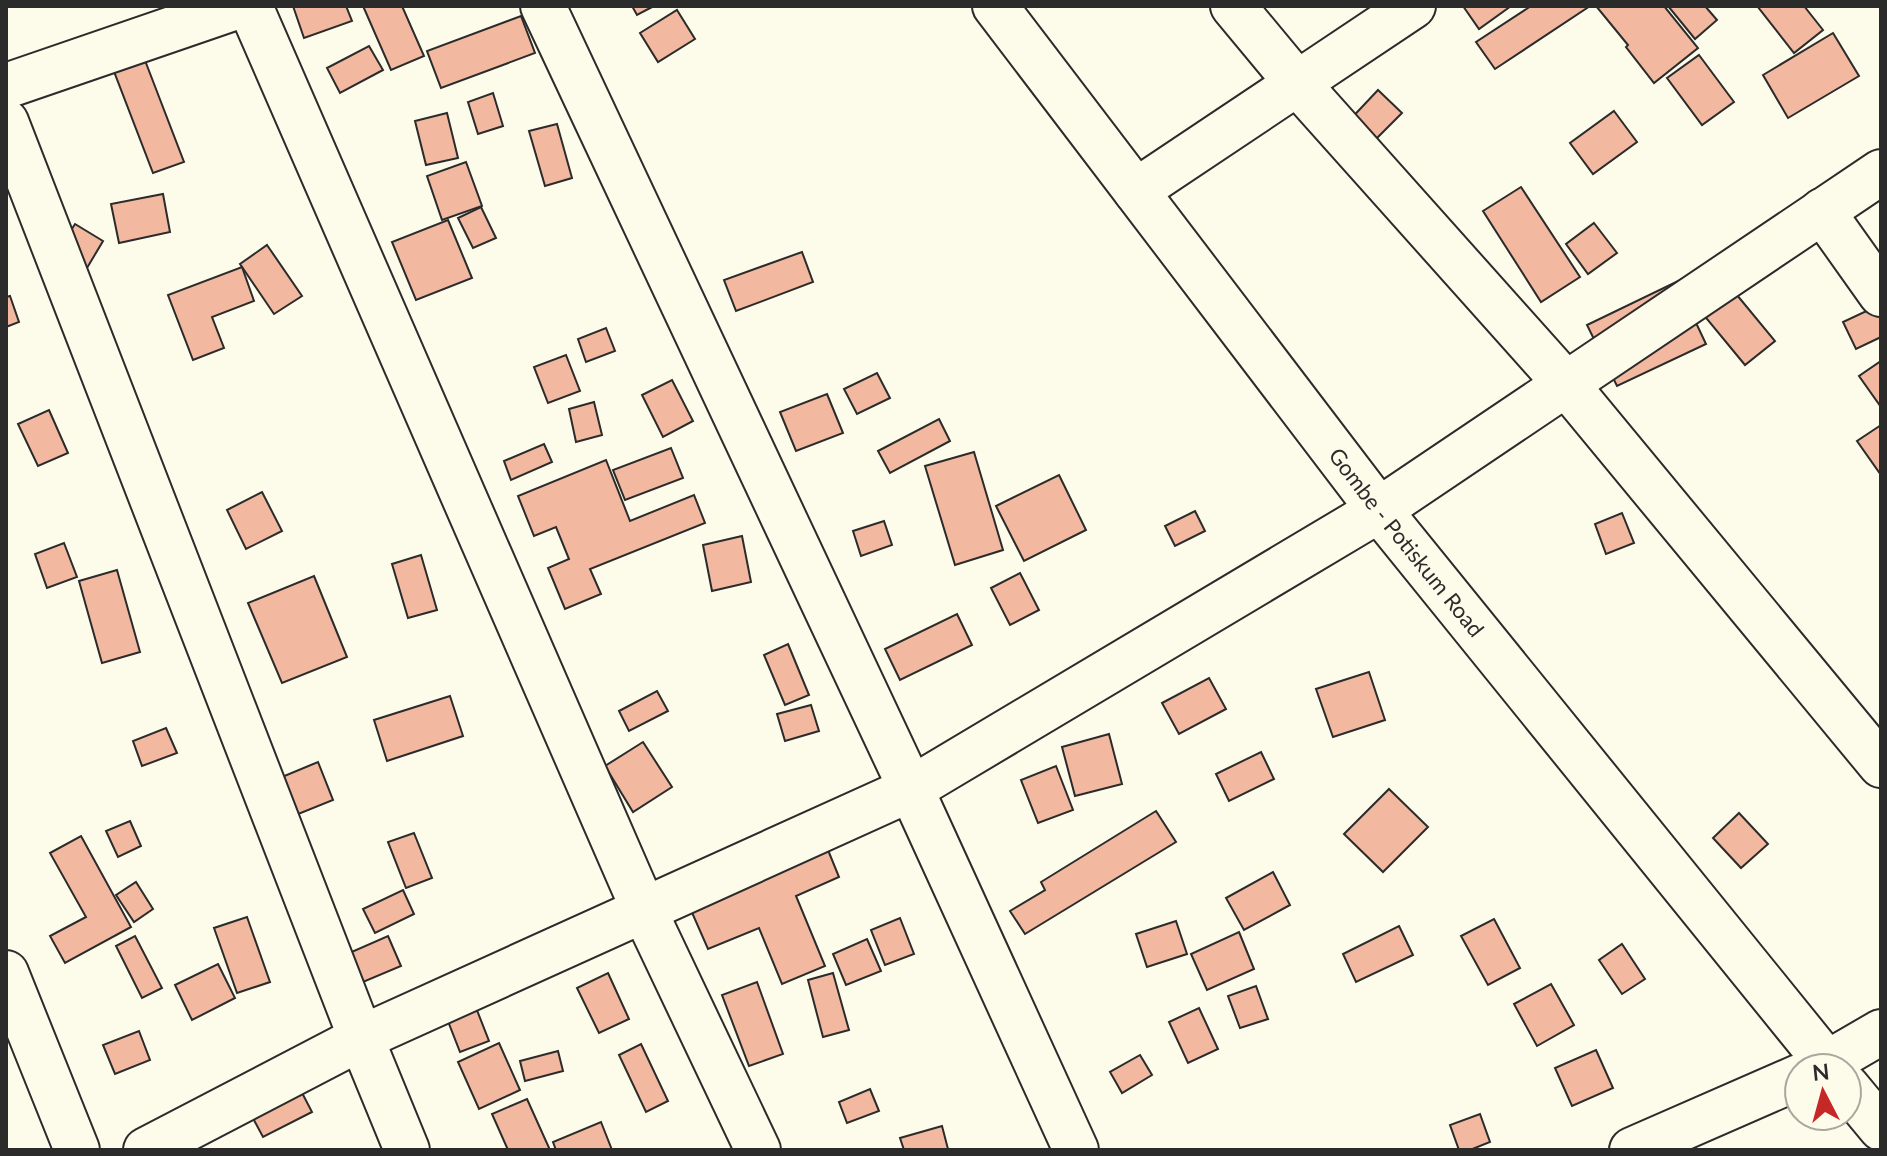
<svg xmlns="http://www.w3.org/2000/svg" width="1887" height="1156" viewBox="0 0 1887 1156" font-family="Lato,sans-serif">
	<rect width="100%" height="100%" fill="#fdfbea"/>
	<g fill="#f2b8a0" stroke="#2b2b2b" stroke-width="2">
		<polygon points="293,6 346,6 352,21 304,38"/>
		<polygon points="363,6 402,6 424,56 391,70"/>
		<polygon points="632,6 654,6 637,15"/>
		<polygon points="1463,6 1511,6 1479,29"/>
		<polygon points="1531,6 1590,6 1495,69 1476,42"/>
		<polygon points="1596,6 1664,6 1698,48 1654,83 1626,47 1628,45"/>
		<polygon points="1668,6 1705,6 1717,20 1695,39"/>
		<polygon points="1760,6 1804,6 1823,30 1794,53 1758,7"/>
		<polygon points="677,10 695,39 658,62 640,33"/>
		<polygon points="521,16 535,53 441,88 427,51"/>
		<polygon points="1833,33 1859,76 1788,118 1763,75"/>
		<polygon points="369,46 383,70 340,93 327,68"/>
		<polygon points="141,50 184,162 153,173 110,61"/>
		<polygon points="1699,55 1734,102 1702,125 1667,78"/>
		<polygon points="1378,90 1402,113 1368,147 1345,125"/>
		<polygon points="493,93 503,126 478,134 468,102"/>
		<polygon points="1614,111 1637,142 1593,174 1570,143"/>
		<polygon points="447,113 458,158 426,165 415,121"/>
		<polygon points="557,124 572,178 545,186 529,131"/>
		<polygon points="466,162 482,206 442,220 427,176"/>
		<polygon points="1521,187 1580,277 1541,302 1483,211"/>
		<polygon points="163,194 170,232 119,243 111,204"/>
		<polygon points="481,207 496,238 473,248 458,218"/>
		<polygon points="448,220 472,278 416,300 392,242"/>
		<polygon points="1594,223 1617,253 1588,274 1566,244"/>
		<polygon points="75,224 103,241 87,268 58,251"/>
		<polygon points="267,245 302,296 274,314 240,264"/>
		<polygon points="802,252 813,282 736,311 724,280"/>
		<polygon points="242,267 254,301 212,317 224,348 193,360 168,295"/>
		<polygon points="1707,267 1689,308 1706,344 1617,386 1587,325"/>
		<polygon points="1732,289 1775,341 1745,365 1702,313"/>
		<polygon points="10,296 19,322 6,327 6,297"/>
		<polygon points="1877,306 1881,314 1881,337 1856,349 1843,322"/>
		<polygon points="606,328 615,351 586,362 578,339"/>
		<polygon points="566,355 580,391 548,403 534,367"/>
		<polygon points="1881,361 1881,407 1859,376"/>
		<polygon points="877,373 890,398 857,414 844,389"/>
		<polygon points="672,380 693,421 663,437 642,395"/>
		<polygon points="827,394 843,433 796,451 780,412"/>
		<polygon points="594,402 602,435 576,442 569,409"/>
		<polygon points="49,410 68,453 38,466 18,424"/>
		<polygon points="939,419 950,441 890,473 878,451"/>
		<polygon points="1881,425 1881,475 1857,441"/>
		<polygon points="544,444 552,462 511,480 504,461"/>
		<polygon points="671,448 683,478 625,500 613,470"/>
		<polygon points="974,452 1003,550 955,565 925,466"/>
		<polygon points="606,460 630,521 694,495 705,523 590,569 601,594 565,609 548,568 569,559 556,527 534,536 518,496"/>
		<polygon points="1059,475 1086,530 1024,561 996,506"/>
		<polygon points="262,492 282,531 246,549 227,510"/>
		<polygon points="1195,511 1205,531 1175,546 1165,526"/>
		<polygon points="1622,513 1634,543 1606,554 1595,524"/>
		<polygon points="884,521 892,545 861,556 853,531"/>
		<polygon points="742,536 751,582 712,591 703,545"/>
		<polygon points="64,543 77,577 47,588 35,554"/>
		<polygon points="421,555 437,610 408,618 392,564"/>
		<polygon points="117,570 140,652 102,663 79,581"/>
		<polygon points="1020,573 1039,610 1010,625 991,588"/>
		<polygon points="314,576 347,657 282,683 248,603"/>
		<polygon points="957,614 972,645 900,680 885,649"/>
		<polygon points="788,644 809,695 785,705 764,655"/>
		<polygon points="1369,672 1385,720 1333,737 1316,689"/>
		<polygon points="1209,678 1226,709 1179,734 1162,703"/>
		<polygon points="657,691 668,711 629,731 619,711"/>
		<polygon points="450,696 463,736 387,761 374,720"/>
		<polygon points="811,705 819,731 785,741 777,714"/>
		<polygon points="166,728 177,753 142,766 133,741"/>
		<polygon points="1109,734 1122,784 1075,796 1062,747"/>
		<polygon points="643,742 672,787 633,812 605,766"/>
		<polygon points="1261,752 1274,779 1229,801 1216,774"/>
		<polygon points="318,762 333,800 281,821 265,784"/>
		<polygon points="1056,766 1073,810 1038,823 1021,780"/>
		<polygon points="1389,789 1428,827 1383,872 1344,834"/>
		<polygon points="1156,811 1176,842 1025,934 1010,911 1045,890 1041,882"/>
		<polygon points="1739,813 1768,844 1741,868 1713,838"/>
		<polygon points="130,821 141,846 118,857 106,831"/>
		<polygon points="414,833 432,878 406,888 388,842"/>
		<polygon points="81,836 131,927 65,963 50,936 86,917 50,853"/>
		<polygon points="828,850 839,877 796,896 825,966 782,984 759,928 708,949 690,908"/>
		<polygon points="1273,872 1290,905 1244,930 1226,898"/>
		<polygon points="136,882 153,909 134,922 116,895"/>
		<polygon points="403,890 414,914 375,933 363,909"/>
		<polygon points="247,917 270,982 237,993 214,928"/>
		<polygon points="900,918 914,954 885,965 871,930"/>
		<polygon points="1494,919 1520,968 1488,985 1461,936"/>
		<polygon points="1176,921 1187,954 1147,967 1136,934"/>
		<polygon points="1399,926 1413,955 1356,982 1343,954"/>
		<polygon points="1239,932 1254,969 1207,990 1191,954"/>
		<polygon points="135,936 162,988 142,998 116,946"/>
		<polygon points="388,936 401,966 344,990 331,961"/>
		<polygon points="867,939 881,971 846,985 833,954"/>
		<polygon points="1622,944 1645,979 1622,994 1599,960"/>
		<polygon points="218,964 235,998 192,1020 175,985"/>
		<polygon points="608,973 629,1019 599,1033 577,988"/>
		<polygon points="833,973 849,1030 823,1037 808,980"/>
		<polygon points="757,982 783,1054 749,1066 722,995"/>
		<polygon points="1551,984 1574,1025 1537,1046 1514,1004"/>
		<polygon points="1256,986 1268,1019 1240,1028 1228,996"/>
		<polygon points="473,1000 489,1041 460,1052 444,1011"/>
		<polygon points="1199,1008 1218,1049 1188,1063 1169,1022"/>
		<polygon points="139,1031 150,1060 115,1074 103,1045"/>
		<polygon points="499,1043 520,1090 479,1109 458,1062"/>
		<polygon points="641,1044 668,1101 646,1112 619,1055"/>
		<polygon points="1596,1050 1613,1088 1572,1106 1555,1068"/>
		<polygon points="558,1051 563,1071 525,1081 520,1061"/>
		<polygon points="1140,1055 1152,1075 1122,1093 1110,1072"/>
		<polygon points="298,1085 312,1112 263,1137 248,1109"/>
		<polygon points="870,1089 879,1111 847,1123 839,1102"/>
		<polygon points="527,1099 550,1150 508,1150 492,1114"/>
		<polygon points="1480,1114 1490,1142 1470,1150 1459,1150 1450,1125"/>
		<polygon points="601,1122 612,1150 556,1150 553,1142"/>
		<polygon points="942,1126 948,1149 904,1150 900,1138"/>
	</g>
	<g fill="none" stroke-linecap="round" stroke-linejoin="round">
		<defs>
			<g id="minor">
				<polyline points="250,6 643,908 758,1150"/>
				<polyline points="543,6 911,789 1076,1150"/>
				<polyline points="1233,6 1297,83 1566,384 1881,765"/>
				<polyline points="6,86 239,6"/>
				<polyline points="6,122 361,1038 407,1150"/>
				<polyline points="1136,191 1413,6"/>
				<polyline points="1822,211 1881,294"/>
				<polyline points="6,973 77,1150"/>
				<polyline points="1819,1068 1881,1032"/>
				<polyline points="146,1150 361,1038 911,789 1379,510 1881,172"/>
				<polyline points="1632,1150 1799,1077"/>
			</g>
			<g id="major">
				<path id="s1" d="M995 6 1379 510 1831 1068"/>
				<polyline points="1847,1087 1881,1128"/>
			</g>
		</defs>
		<use href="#minor" stroke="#2b2b2b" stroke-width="48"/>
		<use href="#major" stroke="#2b2b2b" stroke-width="48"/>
		<use href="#minor" stroke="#fdfbea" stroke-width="44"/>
		<use href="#major" stroke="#fdfbea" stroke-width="44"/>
	</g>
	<g text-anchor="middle" stroke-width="6" stroke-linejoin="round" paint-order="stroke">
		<g font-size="22" fill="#2b2b2b" stroke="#fdfbea">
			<text dy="8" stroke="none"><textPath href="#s1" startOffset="676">Gombe - Potiskum Road</textPath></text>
		</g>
	</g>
	<rect width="1887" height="1156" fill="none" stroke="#2b2b2b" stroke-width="16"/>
	<g transform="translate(1823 1092) rotate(354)"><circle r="38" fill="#fdfbea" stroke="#a9a89e" stroke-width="2"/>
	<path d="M0-6L14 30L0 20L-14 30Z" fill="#c62828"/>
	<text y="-12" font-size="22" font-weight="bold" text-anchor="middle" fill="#2b2b2b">N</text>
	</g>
</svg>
